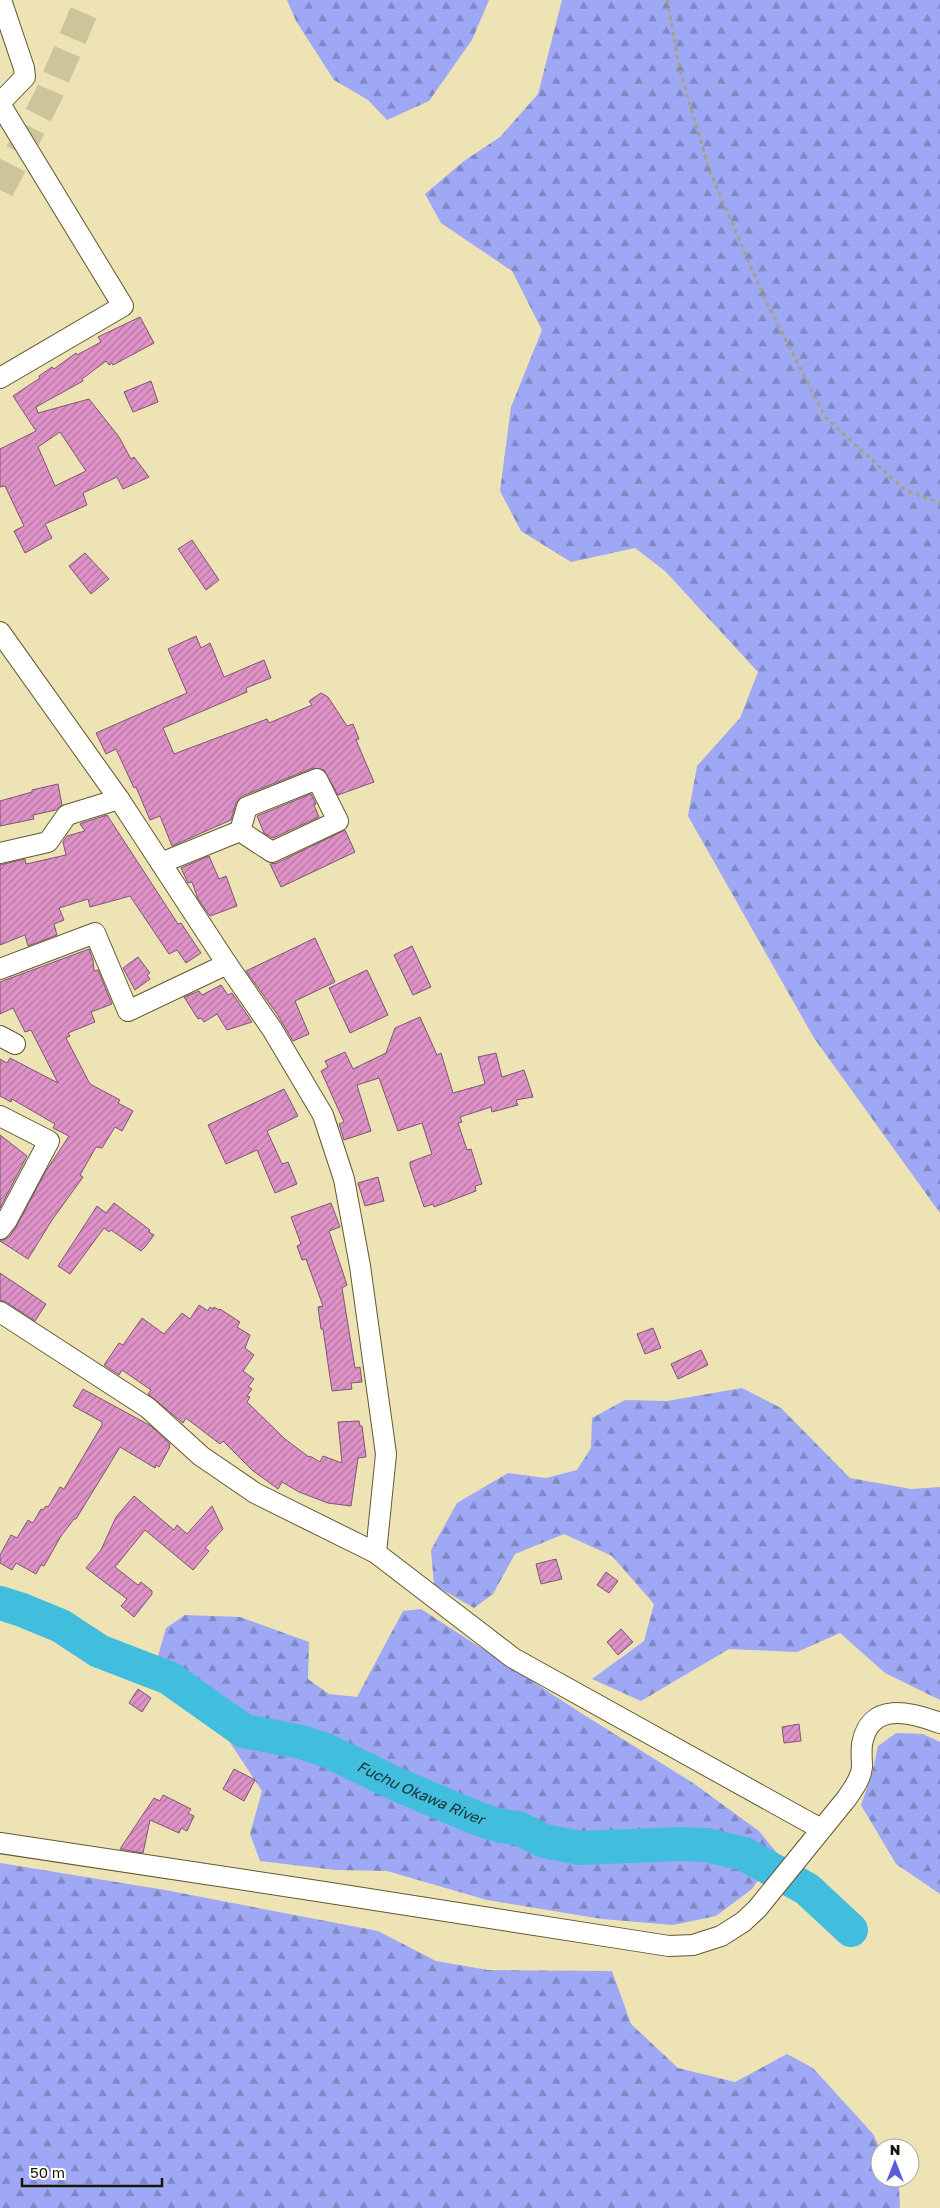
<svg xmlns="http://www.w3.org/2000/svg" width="940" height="2208" viewBox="0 0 940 2208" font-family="'Golos Text',sans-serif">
	<defs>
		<pattern id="forest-firs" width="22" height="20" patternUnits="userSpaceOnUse" patternTransform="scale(1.25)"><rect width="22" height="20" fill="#9ea8f5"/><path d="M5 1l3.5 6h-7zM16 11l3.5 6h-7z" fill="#8088c4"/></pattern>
		<pattern id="building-hatch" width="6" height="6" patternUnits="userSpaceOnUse" patternTransform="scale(1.25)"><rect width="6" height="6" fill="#df92c8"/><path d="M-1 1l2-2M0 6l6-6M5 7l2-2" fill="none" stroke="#b476a0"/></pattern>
	</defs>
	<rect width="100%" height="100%" fill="#ede3b5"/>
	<g fill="url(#forest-firs)">
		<polygon points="287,0 489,0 472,40 429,101 387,120 368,100 334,80 296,21"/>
		<polygon points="562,0 940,0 940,1213 814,1038 688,816 697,766 740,718 758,672 665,571 635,548 571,562 521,531 500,491 511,407 542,330 512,271 441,223 425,194 464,161 500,137 538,94"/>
		<polygon points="742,1388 781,1408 850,1478 911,1489 940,1487 940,1700 885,1673 840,1633 797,1652 729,1649 641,1701 592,1679 644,1641 654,1604 612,1556 564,1534 515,1554 493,1594 474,1608 434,1585 431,1550 457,1503 508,1473 546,1478 577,1470 591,1448 592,1418 625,1400 667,1401"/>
		<polygon points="421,1609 581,1713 693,1783 759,1831 777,1853 752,1889 716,1916 673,1925 602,1919 487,1900 387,1871 335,1870 260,1861 250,1834 262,1791 229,1741 190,1705 156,1663 166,1628 185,1615 240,1617 309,1642 308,1679 329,1694 357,1697 403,1611"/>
		<polygon points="896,1733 923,1734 940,1742 940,1894 896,1864 861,1805 872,1774 878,1746"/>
		<polygon points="0,1863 165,1890 378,1931 436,1961 488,1970 612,1971 631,2024 678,2068 735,2082 787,2054 813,2068 873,2134 880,2148 880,2178 895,2178 899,2186 900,2208 0,2208"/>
	</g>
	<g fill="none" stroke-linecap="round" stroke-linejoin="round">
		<path stroke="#41bedd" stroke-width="34" id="s1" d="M0 1603 22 1610 61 1626 99 1651 169 1678 244 1731 301 1742 328 1751 398 1785 479 1819 501 1826 518 1828 544 1841 580 1848 679 1844 707 1845 744 1854 807 1889 851 1930"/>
	</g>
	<g fill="url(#building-hatch)" stroke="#7c5771" fill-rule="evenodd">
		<path d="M140 317 154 343 113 365 112 363 109 365 106 361 82 379 83 381 36 407 38 413 89 399 119 437 131 459 134 457 149 477 123 489 117 477 83 493 87 505 45 524 52 538 25 553 14 531 24 526 5 486 0 487V449L36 431 13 396 40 378 39 376 52 367 54 369 76 353 77 355 101 342 98 337ZM60 432 86 471 55 486 38 447Z"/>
		<polygon points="151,381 158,402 133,412 124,392"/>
		<polygon points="192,540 219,580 206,590 178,549"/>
		<polygon points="85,553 109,579 91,594 69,566"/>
		<polygon points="196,636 201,648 210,643 224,677 264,660 271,678 246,688 247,692 163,728 174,754 267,719 269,723 312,705 309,701 321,693 328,697 347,726 353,724 359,739 356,740 374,782 338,795 324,770 313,768 242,796 236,803 231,820 172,846 160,816 150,820 136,787 134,788 116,749 106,754 96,733 187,693 168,649"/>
		<polygon points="58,784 62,805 56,810 33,815 34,819 0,826 0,801 32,792 32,790"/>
		<polygon points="311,794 316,804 314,805 319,817 273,838 264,833 257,816"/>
		<polygon points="107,815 178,924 181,923 201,953 186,963 177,950 169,954 130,896 90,907 88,899 59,908 64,920 54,924 57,935 28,946 25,935 0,945 0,865 25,859 26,864 66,855 63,842 67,836 85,831 80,824 82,823"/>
		<polygon points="345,830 355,852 281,887 270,864 277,863"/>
		<polygon points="209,856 219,879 226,876 237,906 210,916 198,899 192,882 188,883 181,868"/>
		<polygon points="315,938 335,982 295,1001 309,1034 293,1041 277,1014 246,971"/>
		<polygon points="412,946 431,987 413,995 394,955"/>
		<polygon points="89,949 93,960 94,971 98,970 112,1004 91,1012 95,1022 68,1033 70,1036 66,1038 90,1084 120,1100 118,1103 133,1111 122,1131 115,1127 102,1148 96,1147 80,1175 83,1177 52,1220 28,1259 0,1241 9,1237 16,1227 46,1171 69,1136 53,1128 55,1124 12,1099 11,1102 0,1096 0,1059 7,1063 10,1058 58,1083 31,1030 25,1032 13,1008 0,1014 0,982"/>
		<polygon points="138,957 150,973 147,975 150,979 135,990 123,968"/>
		<polygon points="367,970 388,1015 350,1033 329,988"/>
		<polygon points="221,985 228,995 232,993 252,1022 227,1030 217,1014 204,1022 201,1018 198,1019 184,997 199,991 202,995"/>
		<polygon points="420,1017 437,1055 441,1053 453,1093 485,1084 478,1057 496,1053 502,1077 524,1070 533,1097 516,1100 518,1105 492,1112 491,1107 460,1117 462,1122 458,1123 467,1150 471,1149 482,1184 475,1186 476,1191 434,1207 433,1204 424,1207 410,1166 410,1162 432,1154 422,1123 398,1131 379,1078 357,1085 371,1131 344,1140 339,1124 344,1122 321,1071 328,1067 325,1061 345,1052 353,1069 386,1053 395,1028"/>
		<polygon points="284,1089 298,1116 267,1131 282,1164 288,1162 297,1184 275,1193 257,1150 226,1164 208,1125"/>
		<polygon points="0,1135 27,1156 0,1208"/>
		<polygon points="378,1177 384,1201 365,1206 358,1183"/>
		<polygon points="114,1203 150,1230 149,1232 154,1235 145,1247 141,1251 111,1230 109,1232 104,1228 70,1274 58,1266 97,1206 106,1213"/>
		<polygon points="331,1203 340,1227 329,1231 347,1285 342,1288 355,1368 360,1367 362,1382 351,1383 352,1389 332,1391 323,1329 321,1329 318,1307 323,1306 306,1259 302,1260 297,1246 301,1244 291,1217"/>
		<polygon points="0,1273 46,1304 35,1321 6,1302 0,1300"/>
		<polygon points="199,1305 208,1311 210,1307 213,1309 214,1307 219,1310 220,1309 240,1322 237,1327 250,1335 245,1348 254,1355 243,1371 254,1379 248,1387 252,1389 247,1396 250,1397 247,1402 285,1439 309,1457 310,1456 320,1462 323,1456 342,1463 338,1422 359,1421 360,1426 362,1426 366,1457 358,1458 351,1506 328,1503 299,1492 282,1482 278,1489 252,1470 223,1441 220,1444 186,1418 183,1423 148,1394 151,1390 122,1370 119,1375 104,1365 119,1343 123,1345 142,1318 164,1334 182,1313 190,1319"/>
		<polygon points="653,1328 661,1348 645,1354 637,1334"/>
		<polygon points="701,1350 708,1365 678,1379 671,1364"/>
		<polygon points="83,1389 151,1426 170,1444 169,1447 170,1447 159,1467 156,1465 155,1468 120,1447 76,1519 74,1519 61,1536 44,1566 41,1565 36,1574 16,1563 12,1570 0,1563 0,1555 11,1535 17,1538 28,1520 33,1523 41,1509 43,1510 46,1506 48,1507 60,1487 64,1489 102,1425 102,1422 73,1406"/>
		<polygon points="134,1496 174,1530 177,1525 187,1534 212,1506 223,1529 205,1548 209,1551 193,1570 145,1530 115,1567 138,1585 141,1582 152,1591 152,1594 134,1617 121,1606 127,1599 86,1568 101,1550 116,1517"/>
		<polygon points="556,1559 562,1579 541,1584 536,1564"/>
		<polygon points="606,1572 618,1581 609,1593 597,1585"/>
		<polygon points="621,1629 633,1642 618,1655 607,1642"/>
		<polygon points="138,1689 151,1698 142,1712 129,1703"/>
		<polygon points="799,1724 801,1741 784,1743 782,1727"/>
		<polygon points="234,1769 255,1780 244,1801 223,1789"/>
		<polygon points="163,1795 191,1809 188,1813 194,1816 187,1831 181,1828 179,1833 150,1820 143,1853 120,1849 154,1798 160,1801"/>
	</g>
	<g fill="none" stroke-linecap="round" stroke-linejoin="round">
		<polyline stroke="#cdc49b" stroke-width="28" stroke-dasharray="28 14" stroke-linecap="butt" points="0,190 49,94 89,0"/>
		<defs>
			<g id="minor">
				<polyline points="0,103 25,77 24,68 1,0"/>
				<polyline points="0,104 123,306 0,378"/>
				<polyline points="0,632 119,799 227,964 272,1029 323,1115 344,1179 360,1266 386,1454 376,1553"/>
				<polyline points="0,853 48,842 67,815 119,799"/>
				<polyline points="161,863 240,831 247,807 317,779 338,821 272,852 240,831"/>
				<polyline points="0,969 95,933 128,1011 227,964"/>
				<polyline points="0,1036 15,1044"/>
				<polyline points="0,1116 49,1141 7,1220 0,1229"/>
				<polyline points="0,1312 148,1408 201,1456 255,1493 376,1553 513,1658 821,1829"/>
				<path d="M0 1843 324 1892 669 1946 693 1945 721 1936 743 1922 757 1909 847 1798C853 1789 861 1779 862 1767 862 1760 861 1752 862 1744 870 1701 910 1712 940 1723"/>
			</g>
		</defs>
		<use href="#minor" stroke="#62592f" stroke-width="22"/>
		<polyline stroke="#a9a17c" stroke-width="3" stroke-dasharray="4 4" stroke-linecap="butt" points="667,0 680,71 710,172 764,297 825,417 905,490 940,503"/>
		<use href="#minor" stroke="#fff" stroke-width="20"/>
	</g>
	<g text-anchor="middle" stroke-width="4.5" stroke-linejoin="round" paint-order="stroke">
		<g font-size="15" font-style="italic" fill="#1d3239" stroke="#fff">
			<text dy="5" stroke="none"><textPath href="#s1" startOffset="466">Fuchu Okawa River</textPath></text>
		</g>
	</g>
	<g transform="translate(895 2163)"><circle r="24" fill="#ffffff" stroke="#a3a29b"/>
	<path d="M0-4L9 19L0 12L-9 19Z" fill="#5c5ed6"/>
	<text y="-8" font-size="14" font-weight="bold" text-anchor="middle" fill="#191605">N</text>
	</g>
	<path d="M22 2178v8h140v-8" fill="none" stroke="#191605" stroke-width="2.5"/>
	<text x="30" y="2178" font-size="15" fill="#191605" stroke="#ffffff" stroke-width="4" paint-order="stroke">50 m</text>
</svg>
